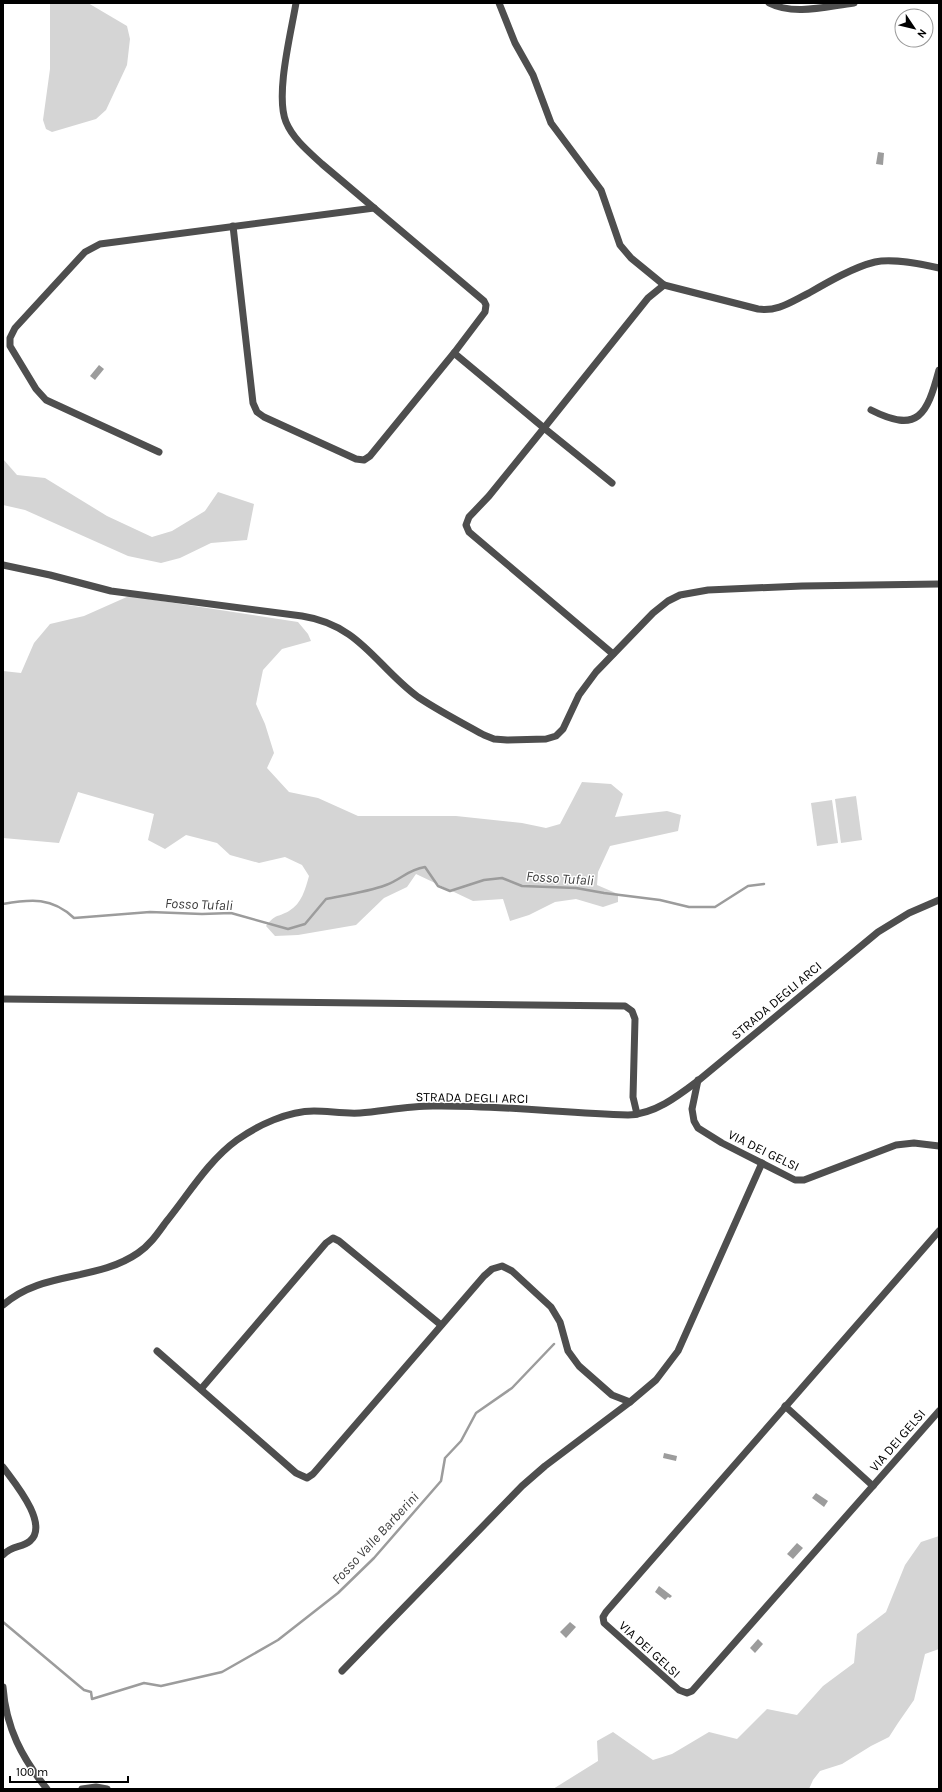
<svg xmlns="http://www.w3.org/2000/svg" width="942" height="1792" viewBox="0 0 942 1792" font-family="Karla,sans-serif">
	<rect width="100%" height="100%" fill="#fff"/>
	<g fill="#d5d5d5">
		<polygon points="50,3 88,3 127,26 130,39 127,65 106,110 96,119 52,132 46,129 43,120 50,69"/>
		<polygon points="3,459 17,475 45,478 107,516 152,537 172,531 205,511 218,492 254,504 247,540 211,543 180,558 161,563 128,556 25,510 3,505"/>
		<path d="M129 596 298 622 308 634 311 641 282 649 263 670 256 704 265 724 274 753 267 768 289 792 318 798 358 816H456L522 823 546 828 560 824 582 782 611 784 623 794 615 817 667 811 681 815 678 831 610 846 598 872 597 885 618 894V902L603 907 576 899 555 902 529 915 510 921 503 899 473 901 416 874 407 887 384 898 356 925 298 935 275 936 266 926C276 913 277 918 289 911 302 903 305 890 309 876L302 865 285 857 259 863 230 855 217 843 186 835 165 849 148 840 154 814 78 792 59 843 3 838V671L21 673 34 643 50 624 84 616Z"/>
		<polygon points="856,796 862,840 841,843 835,799"/>
		<polygon points="832,800 838,843 817,846 811,803"/>
		<polygon points="939,1536 939,1649 925,1654 914,1700 898,1723 889,1737 871,1746 842,1764 820,1771 813,1780 809,1789 553,1789 598,1761 597,1741 613,1732 653,1760 672,1754 709,1732 737,1739 767,1709 797,1715 823,1686 854,1663 857,1634 886,1612 905,1565 921,1542"/>
	</g>
	<g fill="#9c9c9c">
		<polygon points="878,152 884,153 883,165 876,164"/>
		<polygon points="99,365 104,369 95,380 90,376"/>
		<polygon points="664,1453 677,1456 676,1461 663,1458"/>
		<polygon points="816,1493 828,1501 824,1507 812,1498"/>
		<polygon points="797,1543 803,1548 793,1559 787,1554"/>
		<polygon points="659,1586 672,1596 670,1598 668,1597 665,1600 655,1592"/>
		<polygon points="570,1622 576,1627 566,1638 560,1632"/>
		<polygon points="758,1639 763,1644 755,1653 750,1648"/>
	</g>
	<g fill="none" stroke-linecap="round" stroke-linejoin="round">
		<g stroke="#9c9c9c" stroke-width="2.5">
			<path d="M3 904C31 899 52 897 74 918L150 912 202 914 231 913 288 929 305 924 326 899C346 895 367 892 386 885 402 879 407 870 425 867L438 886 450 891 484 880 502 878 522 886 576 888 604 893 660 900 689 907H715L748 886 764 884"/>
			<polyline points="3,1622 84,1690 91,1692 92,1699 144,1683 161,1686 222,1672 278,1640 338,1593 374,1558 441,1481 445,1458 461,1441 476,1413 512,1388 554,1344"/>
		</g>
		<g stroke="#4e4e4e" stroke-width="7">
			<path d="M296 3C291 33 275 95 286 122 293 139 309 152 322 164L484 301 486 305 485 312 454 353 544 428 648 298 664 285 758 309C778 312 792 301 809 293 828 282 854 267 875 262 893 258 921 264 939 268"/>
			<polyline points="499,3 515,43 533,75 551,123 601,190 620,245 631,258 664,285"/>
			<path d="M769 3C794 16 828 6 854 3"/>
			<polyline points="233,226 253,403 257,412 264,417 356,459 364,460 370,456 454,353"/>
			<path d="M871 410C918 434 927 415 939 370"/>
			<polyline points="159,452 46,400 36,389 10,346 10,338 15,328 85,252 100,244 374,208"/>
			<polyline points="612,483 544,428 489,496 469,517 466,525 469,532 613,654"/>
			<path d="M3 565 50 575 111 591 302 616C360 625 376 666 418 697 439 711 462 723 484 735L494 739 507 740 546 739 556 736 563 729 579 695 596 672 653 613 668 601 680 595 708 590 802 586 939 584"/>
			<polyline points="3,999 625,1006 632,1011 635,1019 633,1097 637,1114"/>
			<polyline points="698,1080 692,1109 694,1121 698,1128 722,1143 795,1180 804,1180 896,1145 914,1143 939,1146"/>
			<polyline points="939,1231 606,1612 603,1617 604,1623 679,1690 687,1693 692,1691 939,1411"/>
			<path d="M3 1305C43 1270 96 1282 138 1253 150 1245 158 1233 166 1222 188 1195 208 1161 237 1140 258 1125 288 1111 314 1111 329 1111 344 1114 360 1113 384 1111 408 1106 433 1106 498 1105 563 1113 628 1115 655 1114 678 1096 699 1080L878 932 909 913 939 900"/>
			<polyline points="157,1351 296,1473 307,1478 313,1474 484,1276 492,1269 502,1266 512,1271 551,1307 560,1322 568,1351 579,1366 612,1395 630,1402 656,1380 678,1351 762,1163"/>
			<polyline points="201,1389 326,1243 333,1238 339,1241 441,1325"/>
			<polyline points="785,1406 873,1486"/>
			<path d="M3 1467C13 1481 50 1524 30 1541 22 1548 12 1545 3 1555"/>
			<polyline points="342,1671 522,1486 545,1466 630,1402"/>
			<path d="M3 1687C6 1728 22 1758 47 1789"/>
			<polyline points="82,1789 96,1787 107,1789"/>
		</g>
	</g>
	<g text-anchor="middle" stroke-width="3" stroke-linejoin="round" paint-order="stroke">
		<g font-size="13" fill="#000" stroke="#fff">
			<text transform="translate(776 1000) rotate(-40)" y="5">STRADA DEGLI ARCI</text>
			<text transform="translate(472 1097) rotate(1)" y="5">STRADA DEGLI ARCI</text>
			<text transform="translate(764 1150) rotate(26)" y="5">VIA DEI GELSI</text>
			<text transform="translate(897 1440) rotate(-49)" y="5">VIA DEI GELSI</text>
			<text transform="translate(650 1649) rotate(42)" y="5">VIA DEI GELSI</text>
		</g>
		<g font-size="14" font-style="italic" fill="#3d3d3d" stroke="#fff">
			<text transform="translate(560 878) rotate(4)" y="5">Fosso Tufali</text>
			<text transform="translate(199 904) rotate(2)" y="5">Fosso Tufali</text>
			<text transform="translate(375 1538) rotate(-47)" y="5">Fosso Valle Barberini</text>
		</g>
	</g>
	<rect width="942" height="1792" fill="none" stroke="#000000" stroke-width="8"/>
	<g transform="translate(914 28) rotate(125)"><circle r="19" fill="#ffffff" stroke="#999999"/>
	<path d="M0-3L7 15L0 10L-7 15Z" fill="#000000"/>
	<text y="-6" font-size="11" font-weight="bold" text-anchor="middle" fill="#000000">N</text>
	</g>
	<path d="M10 1776v6h118v-6" fill="none" stroke="#000000" stroke-width="2"/>
	<text x="16" y="1776" font-size="12" fill="#000000" stroke="#ffffff" stroke-width="3" paint-order="stroke">100 m</text>
</svg>
